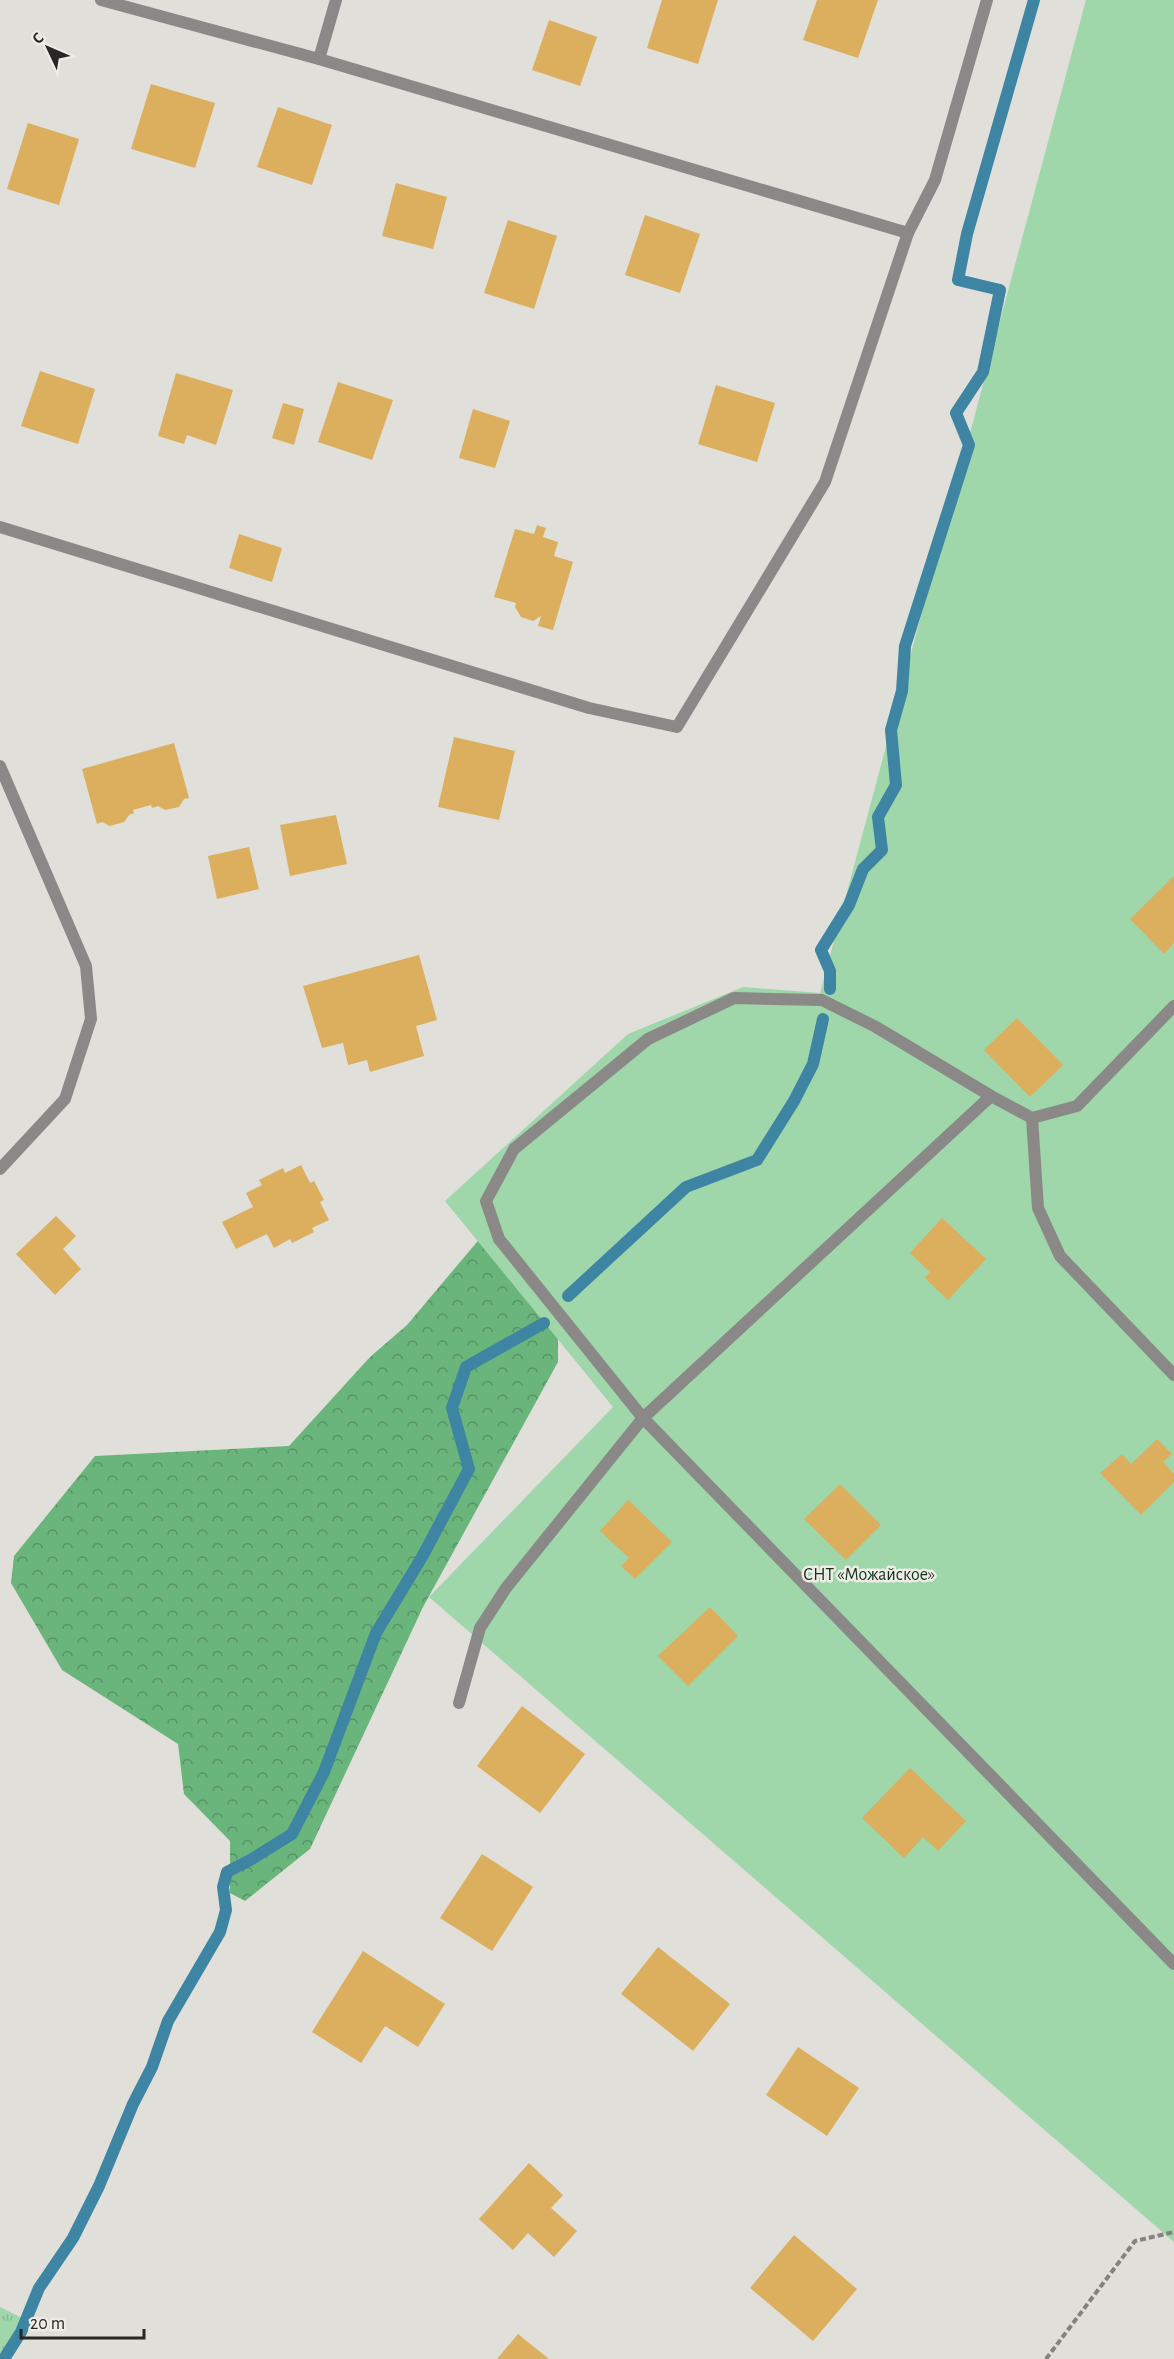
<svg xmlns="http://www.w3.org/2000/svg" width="1174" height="2359" viewBox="0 0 1174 2359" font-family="'Alegreya Sans',sans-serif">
	<defs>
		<pattern id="grass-tufts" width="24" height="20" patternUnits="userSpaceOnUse" patternTransform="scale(1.5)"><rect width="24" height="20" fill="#9fd6aa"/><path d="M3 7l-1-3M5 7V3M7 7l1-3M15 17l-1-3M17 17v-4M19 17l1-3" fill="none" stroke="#89b892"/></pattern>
		<pattern id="forest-crowns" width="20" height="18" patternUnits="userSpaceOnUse" patternTransform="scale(1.5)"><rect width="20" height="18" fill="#6ab57c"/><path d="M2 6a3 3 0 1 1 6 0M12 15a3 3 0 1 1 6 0" fill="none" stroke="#579365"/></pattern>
	</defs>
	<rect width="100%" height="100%" fill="#e1dfda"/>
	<polygon fill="url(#grass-tufts)" points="0,2307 26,2320 11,2359 0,2359"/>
	<polygon fill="url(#forest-crowns)" points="482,1236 558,1331 558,1362 423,1607 310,1849 245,1901 230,1893 230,1841 184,1794 178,1744 62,1670 11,1583 14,1556 95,1456 289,1446 370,1357 407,1325"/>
	<polygon fill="#9fd6aa" points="1086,0 1174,0 1174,2242 429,1597 613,1407 445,1201 628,1034 743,987 820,993"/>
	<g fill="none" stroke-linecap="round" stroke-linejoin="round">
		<g stroke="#3e85a3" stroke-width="12">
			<polyline points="830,989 830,971 821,950 849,905 863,869 882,850 878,817 896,785 891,730 902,691 905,646 969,445 956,413 983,372 1000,290 958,280 967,234 1034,0"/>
			<polyline points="568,1296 686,1187 757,1160 794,1101 813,1064 823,1019"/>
			<polyline points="4,2359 21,2332 39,2288 73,2238 99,2186 133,2104 152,2067 168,2021 220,1932 226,1910 223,1887 227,1872 252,1859 292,1834 324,1772 376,1633 422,1557 469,1469 452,1408 466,1367 544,1323"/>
		</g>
	</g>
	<g fill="#dbaf5e">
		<polygon points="662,0 718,0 698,64 647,48"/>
		<polygon points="817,0 878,0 858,58 803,40"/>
		<polygon points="549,20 597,37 580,86 532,70"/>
		<polygon points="151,84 215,103 195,168 131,149"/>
		<polygon points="278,107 332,125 312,185 257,167"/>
		<polygon points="28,123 79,139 59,205 7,189"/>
		<polygon points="396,183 447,197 433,249 382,236"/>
		<polygon points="645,215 700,234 680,293 625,275"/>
		<polygon points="508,220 557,236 534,309 484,293"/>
		<polygon points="40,371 95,389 78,444 21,426"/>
		<polygon points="176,373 233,390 216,445 187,435 184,444 158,436"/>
		<polygon points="338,382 393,400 372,460 318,442"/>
		<polygon points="716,385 775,403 757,462 698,444"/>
		<polygon points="283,403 304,409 294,445 272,438"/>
		<polygon points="473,409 510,421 495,468 459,458"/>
		<polygon points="537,525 546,528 543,537 558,542 554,556 573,562 553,630 538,626 541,616 533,621 521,617 515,607 516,603 494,597 515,529 534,534"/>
		<polygon points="239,534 282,548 272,582 229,568"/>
		<polygon points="454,737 515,751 499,820 438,807"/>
		<polygon points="174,743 189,798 184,799 179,807 165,810 158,806 152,808 151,805 133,810 134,813 129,815 124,822 110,826 102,822 97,824 82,769"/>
		<polygon points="336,815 347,864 290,876 280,825"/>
		<polygon points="249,847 259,889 217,899 208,856"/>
		<polygon points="1174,876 1174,943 1164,954 1130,919"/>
		<polygon points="419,955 437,1020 416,1026 424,1056 370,1072 367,1060 348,1065 343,1043 322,1048 303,986"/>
		<polygon points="1017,1018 1063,1065 1030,1097 984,1050"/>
		<polygon points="301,1165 310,1183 314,1181 324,1200 320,1202 329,1220 312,1228 314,1232 292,1243 290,1239 274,1248 267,1234 236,1249 222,1222 253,1207 246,1193 262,1185 259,1180 283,1168 285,1173"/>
		<polygon points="56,1216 76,1236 63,1249 81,1269 55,1295 16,1254"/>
		<polygon points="942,1218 986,1259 948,1300 925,1278 930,1272 910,1253"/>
		<polygon points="1157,1439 1172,1454 1163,1462 1174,1474 1174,1482 1141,1515 1100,1473 1122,1454 1131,1464"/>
		<polygon points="840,1484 881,1525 846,1560 804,1519"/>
		<polygon points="628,1500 672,1542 635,1579 621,1566 629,1558 600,1531"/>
		<polygon points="710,1607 738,1636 688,1686 658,1656"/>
		<polygon points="522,1706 585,1754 540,1813 477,1766"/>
		<polygon points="910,1768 966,1821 938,1851 923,1837 904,1858 862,1818"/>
		<polygon points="482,1854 533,1887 492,1951 440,1918"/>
		<polygon points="658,1947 730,2004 693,2051 621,1994"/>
		<polygon points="363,1951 445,2004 418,2047 385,2026 361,2063 312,2032"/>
		<polygon points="798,2047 859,2088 827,2136 766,2095"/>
		<polygon points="529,2163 563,2195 551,2208 577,2231 554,2257 528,2233 513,2250 479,2219"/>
		<polygon points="794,2235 857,2289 813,2341 750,2288"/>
		<polygon points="518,2334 549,2359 497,2359"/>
	</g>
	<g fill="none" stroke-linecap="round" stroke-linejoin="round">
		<polyline stroke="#83827e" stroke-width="4" stroke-dasharray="6 3" stroke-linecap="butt" points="1046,2359 1135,2241 1174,2232"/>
		<polyline stroke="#8a8987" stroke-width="12" points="459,1703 480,1628 506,1588 643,1418 991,1096"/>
		<g stroke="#8a8987" stroke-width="12">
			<polyline points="101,0 319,59 908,233"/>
			<polyline points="319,59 336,0"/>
			<polyline points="0,527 589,708 677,727 825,482 908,233 935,180 987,0"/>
			<polyline points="0,766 86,966 91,1019 65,1099 0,1169"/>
			<polyline points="1174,1006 1077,1106 1032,1118 991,1096 876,1027 822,1000 734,998 648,1039 514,1149 486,1201 499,1239 643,1418 1174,1964"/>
			<polyline points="1032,1118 1038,1208 1060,1256 1174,1375"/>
		</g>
	</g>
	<g text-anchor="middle" stroke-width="5" stroke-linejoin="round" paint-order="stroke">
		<g font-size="18" fill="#11321a" stroke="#efece7">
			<text x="869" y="1580">СНТ «Можайское»</text>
		</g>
	</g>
	<g transform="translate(48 48) rotate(314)" stroke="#efece7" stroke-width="4.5" paint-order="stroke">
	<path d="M0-4.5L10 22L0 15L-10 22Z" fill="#282725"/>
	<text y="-9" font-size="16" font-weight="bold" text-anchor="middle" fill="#282725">С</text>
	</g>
	<path d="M21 2329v9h123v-9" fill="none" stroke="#282725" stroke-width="3"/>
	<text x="30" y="2329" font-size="18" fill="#282725" stroke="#efece7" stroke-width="4.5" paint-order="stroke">20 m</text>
</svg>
